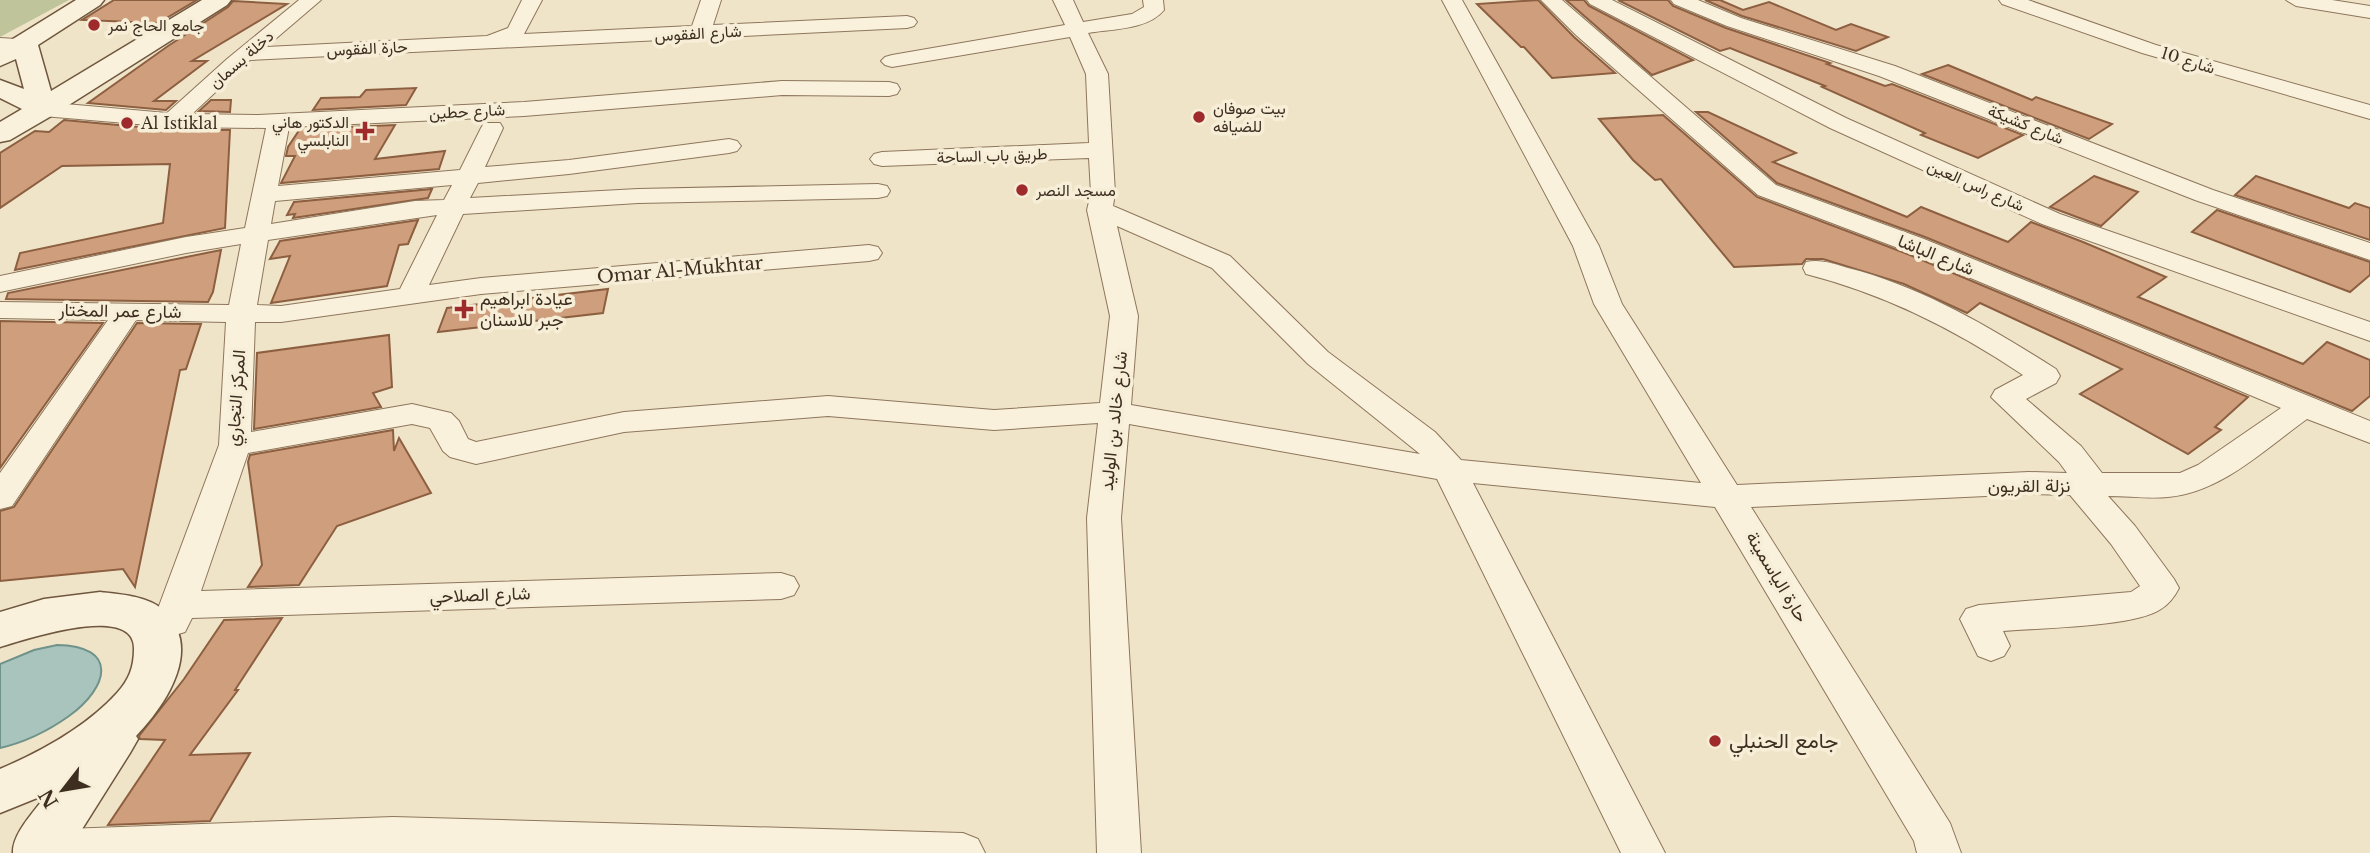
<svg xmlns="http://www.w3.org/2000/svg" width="2370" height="853" viewBox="0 0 2370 853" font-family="'Libre Baskerville',Vazirmatn,serif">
	<rect width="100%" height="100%" fill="#f0e4c8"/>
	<polygon fill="#bfc49a" points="0,0 69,0 0,37"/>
	<path fill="#a9c4bc" stroke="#6f938a" stroke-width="2" d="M57 645C119 646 109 687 69 716 48 731 26 742 0 748V664L34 650Z"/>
	<g fill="#cf9f7d" stroke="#8d5f41" stroke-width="2">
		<polygon points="114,0 197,0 158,23 82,20"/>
		<polygon points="1538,0 1574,37 1615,73 1552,78 1524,47 1521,47 1477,4"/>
		<polygon points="1566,0 1584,0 1589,6 1693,60 1652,75"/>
		<polygon points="1618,0 1668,0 1673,6 1726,28 1830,63 1827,64 1885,86 1892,84 2023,135 1978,158 1921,135 1925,133 1822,87 1825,86 1730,48 1720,51"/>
		<polygon points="1705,0 1720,0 1743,10 1769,2 1836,30 1851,24 1888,37 1856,51 1742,16"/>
		<polygon points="233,1 287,4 192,61 207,61 154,101 176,101 166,110 88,103 168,46 228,7"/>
		<polygon points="1948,65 2032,100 2036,97 2112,124 2089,139 1922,74"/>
		<polygon points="416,88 406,105 313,110 321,98 360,97 366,90"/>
		<polygon points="211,100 231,100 230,112 199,111"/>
		<polygon points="1696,112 1708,112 1796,153 1773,162 1907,217 1921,207 2008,242 2031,222 2083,242 2166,277 2138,297 2303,364 2327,342 2370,360 2370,396 2352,411 1925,237 1777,183"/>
		<polygon points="1663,115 1757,197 1905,253 2248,397 2215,427 2221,430 2188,454 2080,394 2122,369 1980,303 1967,313 1904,284 1823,259 1806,259 1802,264 1734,267 1661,179 1655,180 1633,160 1599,119"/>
		<polygon points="64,120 172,130 230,130 225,228 15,270 20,253 163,223 170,164 62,166 0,208 0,153 35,131 49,132"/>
		<polygon points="395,125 375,159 445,151 439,169 281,183 295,156 286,156 288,147 300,129"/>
		<polygon points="2094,176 2138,192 2101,226 2050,207"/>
		<polygon points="2256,176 2349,208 2355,203 2370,208 2370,240 2235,195"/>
		<polygon points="432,189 428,198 293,218 295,214 287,215 294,202"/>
		<polygon points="2217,210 2370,262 2370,275 2350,292 2192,232"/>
		<polygon points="418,220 408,244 399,245 387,286 271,303 290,256 270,259 280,241"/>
		<polygon points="221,250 213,292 208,302 6,299 8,293"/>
		<polygon points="608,289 603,313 438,332 447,308"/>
		<polygon points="0,321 103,323 0,468"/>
		<polygon points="137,323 201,324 186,369 180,370 135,587 123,569 0,581 0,511 14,507"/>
		<polygon points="389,335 392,387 373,393 381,407 254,429 257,353"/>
		<polygon points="393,430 394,451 399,438 431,493 337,526 299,585 248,587 262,565 248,462 250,455"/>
		<polygon points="282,618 235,690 238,690 190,755 250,753 210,821 108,825 165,740 140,739 139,736 184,679 224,620"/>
	</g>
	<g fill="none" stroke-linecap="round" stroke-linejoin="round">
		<defs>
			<g id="street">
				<path d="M299 0H321L266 47 487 36 508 28 522 0H542L524 34 692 26 701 0H721L713 25 907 16 914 18 917 22 914 26 907 28 250 60 192 114 258 115 524 102 782 81 889 82 897 84 900 89 897 94 889 96 782 95 524 116 289 127 278 186 460 170 481 128 484 123H500L503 128 485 167 569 160 729 139 737 141 741 146 737 151 729 153 569 174 478 183 470 198 638 189 878 184 887 186 890 191 887 196 878 198 638 203 463 214 429 285 481 278 869 245 878 247 882 253 878 259 869 261 481 294 281 322H255L251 432 412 404 451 413 459 421 468 439 476 442 624 412 828 396 994 410 1100 403 1110 316 1087 210 1091 193 1089 158 882 166 874 164 870 159 874 154 882 152 1089 143 1086 74 1070 37 892 67 885 65 881 61 885 57 892 55 1065 25 1053 0H1073L1083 22 1132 14 1144 7 1143 0H1163L1164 10C1148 30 1111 29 1088 33L1108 74 1115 193 1113 206 1230 256 1328 352 1435 432 1461 460 1701 483 1594 304 1573 246 1442 0H1462L1599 246 1622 304 1737 485 2029 472 2067 473 2059 462 1991 397 1995 390 2023 375C1956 330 1885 294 1806 274L1803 268 1806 262C1821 259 1834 264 1848 268 1923 287 1991 328 2056 369L2060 376 2056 383 2026 399 2081 446 2102 473H2180L2198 465 2281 408 1906 251 1758 195 1576 35 1541 0H1562L1776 185 1924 239 2370 421V443L2307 419C2265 449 2222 492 2168 497 2149 499 2128 496 2108 496L2135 526 2174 579 2179 588C2175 596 2169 604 2161 609 2136 627 2038 628 2003 631L2010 646 2004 656 1991 661 1978 656 1960 619 1966 609 1979 605 2131 592 2140 586 2111 544 2070 495 2029 494 1751 507 1950 823 1961 853H1917L1914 841 1715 507 1473 483 1665 853H1621L1437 479 1129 424 1121 518 1141 853H1097L1087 518 1098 423 994 430 828 416 624 432 476 464 450 457 443 451 430 428 412 424 248 453 201 591 781 573 794 577 799 586 794 595 781 599 192 618 185 632 172 636 159 632 153 622 219 445 226 322 136 320 12 506 0 509V473L108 320 0 318V302L229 305 241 244 186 253 0 292V276L186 237 245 228 266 128 172 127 43 116 35 114 32 109 35 104 43 102 167 113 227 59ZM452 185 444 200 415 201 271 224 275 201ZM437 215 400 289 281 306 257 305 268 240ZM1117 226 1212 268 1308 364 1420 454 1131 405 1138 316Z"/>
				<polygon points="1587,0 1612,0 1846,118 2060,214 2370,322 2370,341 2042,224 1830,128 1590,4"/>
				<polygon points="1671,0 1698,0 1741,18 1895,66 2213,190 2370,243 2370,260 2195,200 1879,76 1727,26 1674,4"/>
				<polygon points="1999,0 2028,0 2156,45 2370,105 2370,119 2142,53 2002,4"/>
				<polygon points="2286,0 2332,0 2370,6 2370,18 2296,6"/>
				<polygon points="0,38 32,40 35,44 32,48 0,50"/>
				<polygon points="393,817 963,833 978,839 985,853 15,853 24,835 39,830"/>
			</g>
			<g id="secondary">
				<polygon points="76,0 104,0 100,5 38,45 51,91 202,0 231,0 227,5 53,115 10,140 0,142 0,122 22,109 0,98 0,80 24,89 16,59 0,66 0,47"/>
				<path d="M100 592C119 594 147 596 162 609 205 647 166 705 136 736L138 739 130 753 67 853H13C12 833 36 810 47 794L0 813V769C42 751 86 727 117 693 129 680 134 667 134 649 135 602 24 640 0 647V612L44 599Z"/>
			</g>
		</defs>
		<use href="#street" stroke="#8d765c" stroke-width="2"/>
		<use href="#secondary" stroke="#6f573f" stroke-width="3"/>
		<use href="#street" fill="#faf1dc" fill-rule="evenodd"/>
		<use href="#secondary" fill="#faf1dc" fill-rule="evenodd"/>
	</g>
	<g fill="#9e2a2b" stroke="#f7eed8" stroke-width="2.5">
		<circle cx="94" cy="25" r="7"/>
		<circle cx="1199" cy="117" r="7"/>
		<circle cx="127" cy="123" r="7"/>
		<path d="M361.5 120.5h7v7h7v7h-7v7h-7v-7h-7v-7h7z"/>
		<circle cx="1022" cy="190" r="7"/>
		<path d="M460.5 298.5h7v7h7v7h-7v7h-7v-7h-7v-7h7z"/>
		<circle cx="1715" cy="741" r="7"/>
	</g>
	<g text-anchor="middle" stroke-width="7" stroke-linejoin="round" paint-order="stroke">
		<g font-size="16" fill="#3d2e20" stroke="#f7eed8" text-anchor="start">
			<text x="108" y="31">جامع الحاج نمر</text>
			<text x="1213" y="114">بيت صوفان<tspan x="1213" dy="18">للضيافه</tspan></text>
			<text x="349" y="128" text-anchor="end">الدكتور هاني<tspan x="349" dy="18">النابلسي</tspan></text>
			<text x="141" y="129">Al Istiklal</text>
			<text x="1036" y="196">مسجد النصر</text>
		</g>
		<g font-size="16" fill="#3d2e20" stroke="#f7eed8">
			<text transform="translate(698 33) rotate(-3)" y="6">شارع الفقوس</text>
			<text transform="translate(367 48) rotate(-3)" y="6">حارة الفقوس</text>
			<text transform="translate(241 59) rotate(-41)" y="6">دخلة بسمان</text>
			<text transform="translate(2188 60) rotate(17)" y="6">شارع 10</text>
			<text transform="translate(467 111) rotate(-3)" y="6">شارع حطين</text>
			<text transform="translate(2026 124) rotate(22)" y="6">شارع كشيكة</text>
			<text transform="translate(992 155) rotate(-2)" y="6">طريق باب الساحة</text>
			<text transform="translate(1976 185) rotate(24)" y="6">شارع راس العين</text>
		</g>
		<g font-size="18" fill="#3d2e20" stroke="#f7eed8">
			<text transform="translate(1936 255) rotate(22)" y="6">شارع الباشا</text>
			<text transform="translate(680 270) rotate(-5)" y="6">Omar Al-Mukhtar</text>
			<text transform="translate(120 311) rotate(1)" y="6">شارع عمر المختار</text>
			<text transform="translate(236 398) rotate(-86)" y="6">المركز التجاري</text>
			<text transform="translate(1114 421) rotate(-84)" y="6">شارع خالد بن الوليد</text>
			<text x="2029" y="492">نزلة القريون</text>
			<text transform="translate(1777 577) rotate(59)" y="6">حارة الياسمينة</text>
			<text transform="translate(480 595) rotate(-2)" y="6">شارع الصلاحي</text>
		</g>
		<g font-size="18" fill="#3d2e20" stroke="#f7eed8" text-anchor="start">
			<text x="480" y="305">عيادة ابراهيم<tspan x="480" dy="21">جبر للاسنان</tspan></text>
		</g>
		<g font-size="21" fill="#3d2e20" stroke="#f7eed8" text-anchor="start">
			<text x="1729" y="748">جامع الحنبلي</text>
		</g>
	</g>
	<g transform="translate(63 790) rotate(239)" stroke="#f7eed8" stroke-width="5" paint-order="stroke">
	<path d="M0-5L12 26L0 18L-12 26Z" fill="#3d2e20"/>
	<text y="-10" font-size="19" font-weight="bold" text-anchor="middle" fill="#3d2e20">N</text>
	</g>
</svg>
